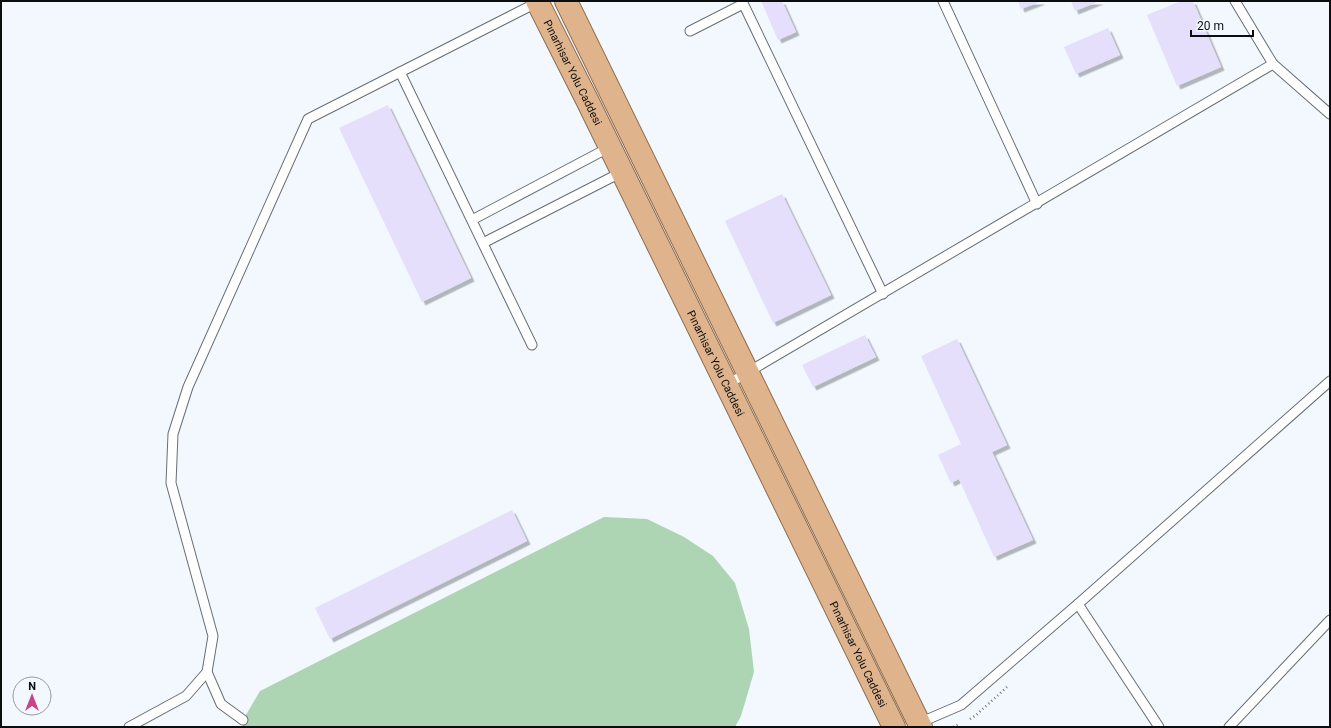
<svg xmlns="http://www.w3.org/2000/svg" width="1331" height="728" viewBox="0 0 1331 728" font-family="Roboto,sans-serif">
	<defs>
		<filter id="shadow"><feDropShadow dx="3.5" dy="3.5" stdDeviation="0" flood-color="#0004"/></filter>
	</defs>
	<rect width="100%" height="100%" fill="#f2f8fe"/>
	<polygon fill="#add4b3" points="604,517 647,519 684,537 713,556 735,583 749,629 754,672 741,716 735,727 243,727 243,720 260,691"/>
	<g fill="#e5dffb" filter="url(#shadow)">
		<polygon points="761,1 782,1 796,32 778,40"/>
		<polygon points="1018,1 1042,1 1021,9"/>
		<polygon points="1071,1 1100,1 1075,11"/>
		<polygon points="1181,1 1193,1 1221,67 1177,86 1147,15"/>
		<polygon points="1108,28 1120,55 1076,74 1064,47"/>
		<polygon points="388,105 471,278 422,302 339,128"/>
		<polygon points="782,194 831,295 773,323 725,221"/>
		<polygon points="865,335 876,357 813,387 802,365"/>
		<polygon points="957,339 1007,445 992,452 1033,540 994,557 959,479 951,483 938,455 961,444 921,356"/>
		<polygon points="512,510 527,541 330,639 315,608"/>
	</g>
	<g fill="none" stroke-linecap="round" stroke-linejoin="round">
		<defs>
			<g id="service">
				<polyline points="742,1 883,294"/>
				<polyline points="943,1 1037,204"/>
				<polyline points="1235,1 1273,64 1330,114"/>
				<polyline points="690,31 743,4"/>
				<polyline points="400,72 532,345"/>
				<polyline points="472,220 610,147"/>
				<polyline points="483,243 622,172"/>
				<polyline points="726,385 1273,64"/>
				<polyline points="1078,604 1159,727"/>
				<polyline points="207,672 221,704 243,720"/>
				<polyline points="919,723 961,705 1078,604 1330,381"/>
				<polyline points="129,727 186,696 207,672 213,636 171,483 173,434 188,387 308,119 538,2"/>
				<polyline points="1229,727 1330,620"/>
			</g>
			<g id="trunk">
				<path id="s1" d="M537 1 586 98 894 727"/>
				<polyline points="566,1 921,727"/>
			</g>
		</defs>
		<use href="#service" stroke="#686e73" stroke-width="11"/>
		<use href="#trunk" stroke="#906d4d" stroke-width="24"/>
		<g stroke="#76797d" stroke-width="2.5" stroke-dasharray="1 3" stroke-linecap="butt">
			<polyline points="970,719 975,716 1007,687"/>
			<polyline points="953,727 960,724"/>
		</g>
		<use href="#service" stroke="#fff" stroke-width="9"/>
		<use href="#trunk" stroke="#dfb48c" stroke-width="22"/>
	</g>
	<g text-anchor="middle" stroke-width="4" stroke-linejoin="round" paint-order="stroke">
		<g font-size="11" fill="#0b0d0f" stroke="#f2f8fe">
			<text dy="4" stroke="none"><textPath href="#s1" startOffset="80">Pınarhisar Yolu Caddesi</textPath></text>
			<text dy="4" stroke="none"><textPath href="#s1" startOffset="404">Pınarhisar Yolu Caddesi</textPath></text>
			<text dy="4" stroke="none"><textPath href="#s1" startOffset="728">Pınarhisar Yolu Caddesi</textPath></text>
		</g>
	</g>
	<rect width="1331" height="728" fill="none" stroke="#0b0d0f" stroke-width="4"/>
	<g transform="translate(32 696)"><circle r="19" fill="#f2f8fe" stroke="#969a9e"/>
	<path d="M0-3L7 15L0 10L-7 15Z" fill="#c94588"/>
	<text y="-6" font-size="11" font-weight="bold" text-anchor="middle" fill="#0b0d0f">N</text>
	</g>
	<path d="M1191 30v6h62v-6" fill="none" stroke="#0b0d0f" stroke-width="2"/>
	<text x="1197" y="30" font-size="12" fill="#0b0d0f" stroke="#f2f8fe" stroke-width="3" paint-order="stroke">20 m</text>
</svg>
